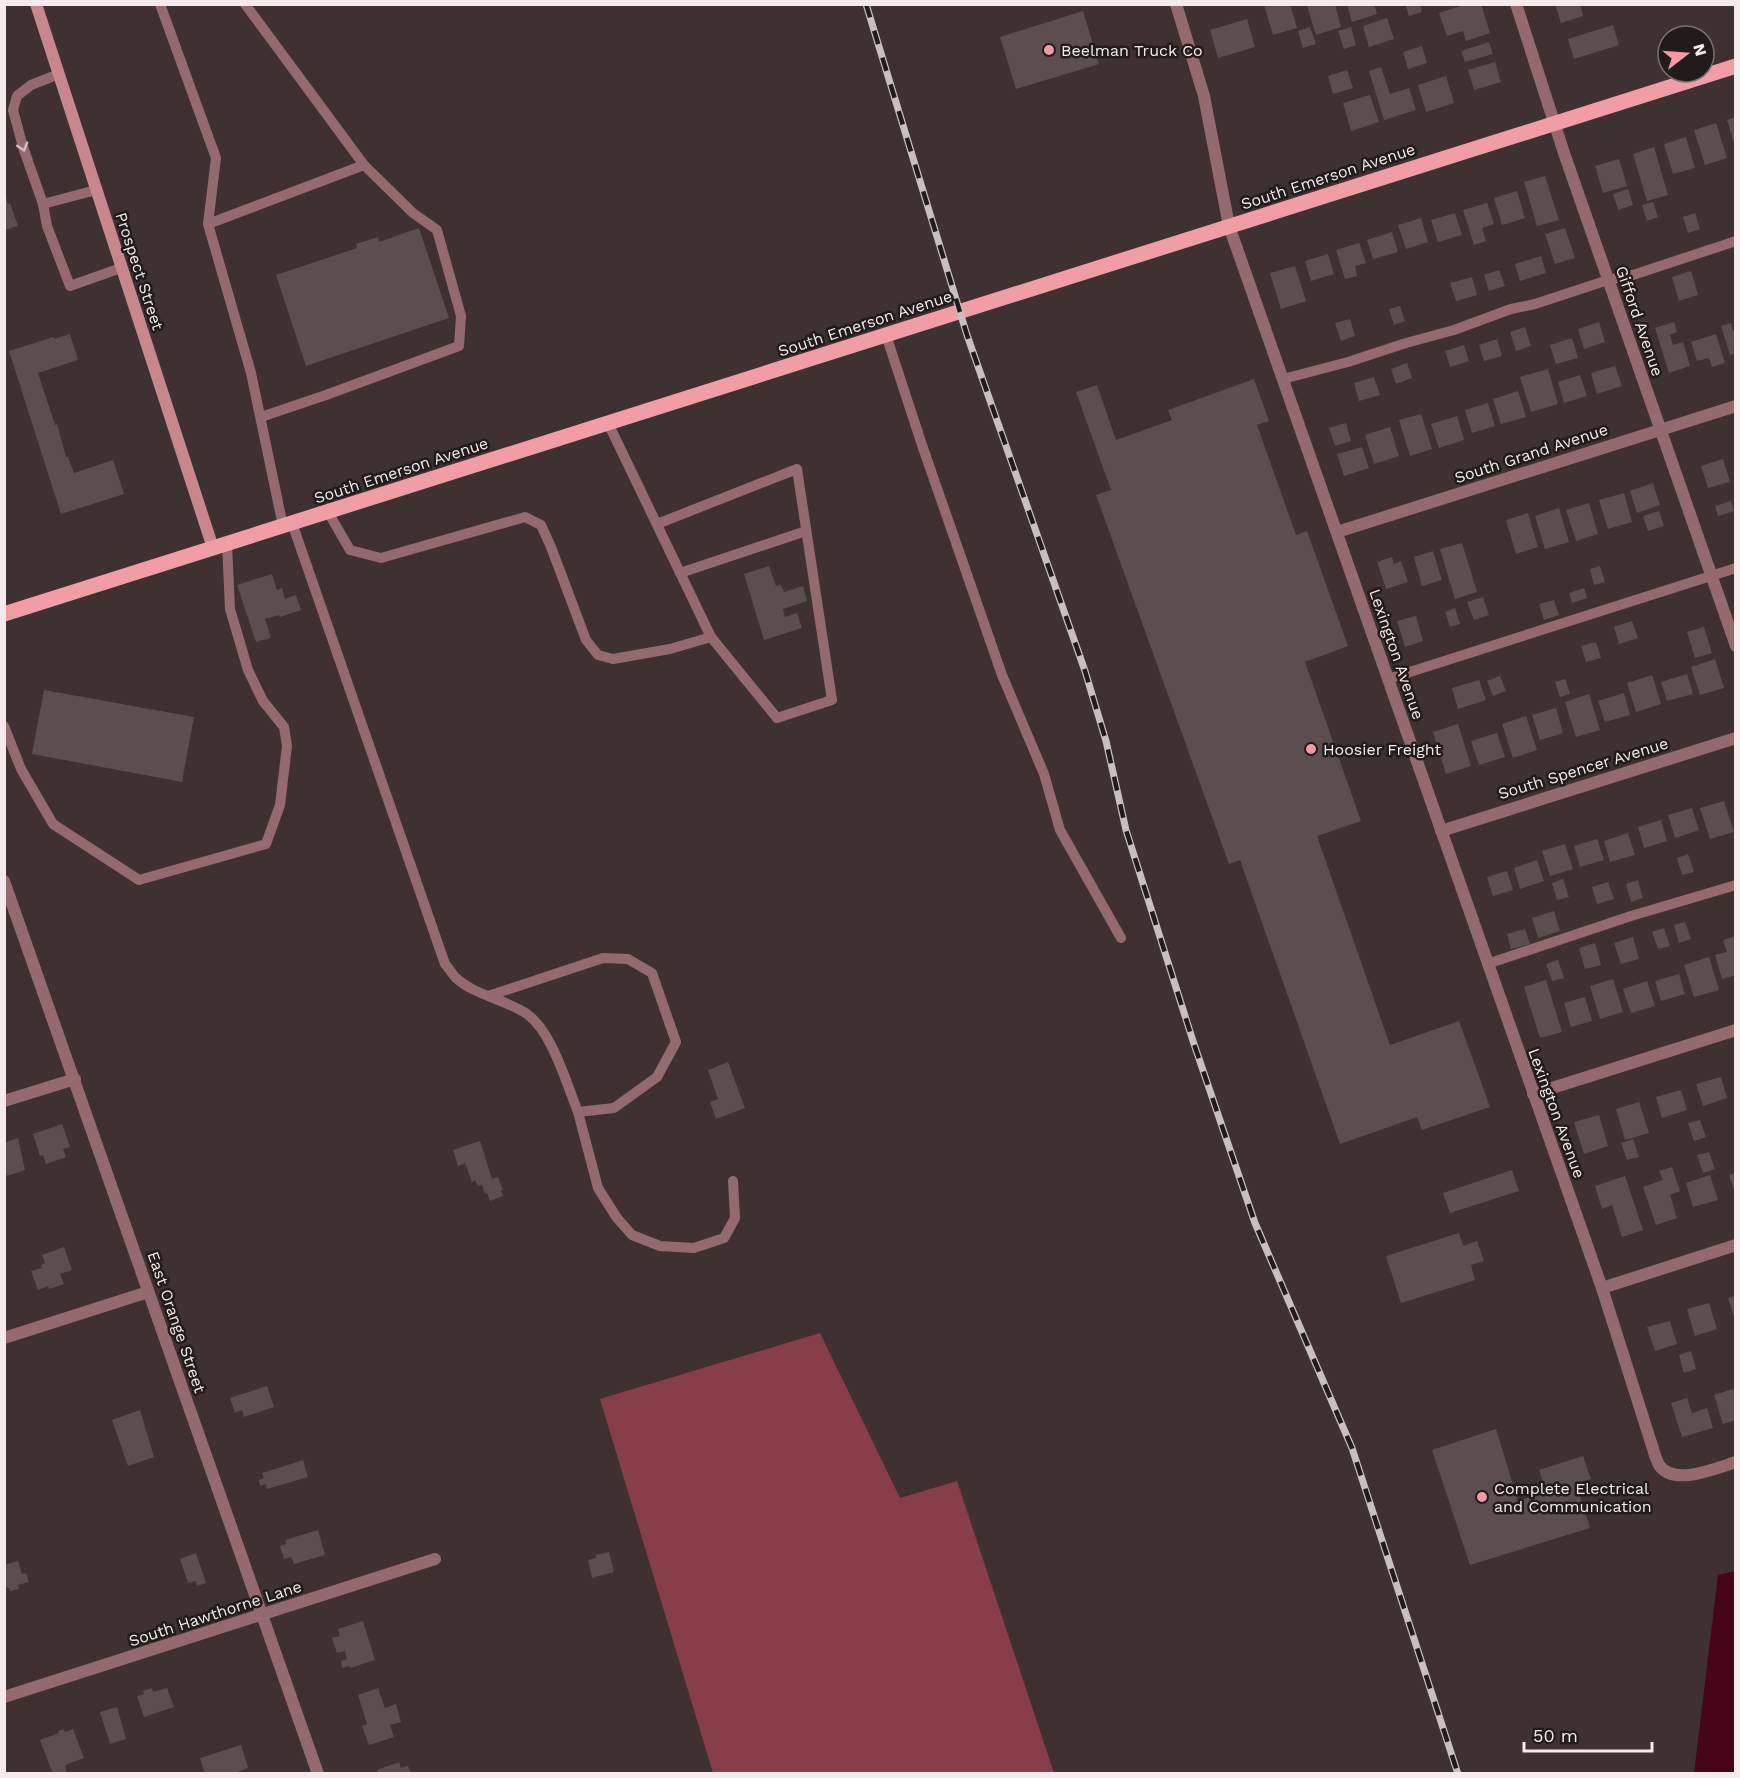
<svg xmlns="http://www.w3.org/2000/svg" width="1740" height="1778" viewBox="0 0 1740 1778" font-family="'Work Sans',sans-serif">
	<rect width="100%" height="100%" fill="#3f3132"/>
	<polygon fill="#873e48" points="820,1333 900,1498 957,1481 1054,1773 713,1773 600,1399"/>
	<polygon fill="#470617" points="1735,1571 1735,1773 1694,1773 1718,1575"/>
	<g fill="#5c4d4e">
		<polygon points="1267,4 1290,4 1297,28 1273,35 1264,5"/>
		<polygon points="1311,4 1335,4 1341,27 1316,35 1307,6"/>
		<polygon points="1347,4 1374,4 1377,14 1352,22"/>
		<polygon points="1405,4 1420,4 1422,12 1409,16"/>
		<polygon points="1466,4 1481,4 1490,33 1466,41 1463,31 1447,36 1439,13"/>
		<polygon points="1555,4 1580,4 1583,16 1561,23"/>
		<polygon points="1083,11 1099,64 1016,89 1000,37"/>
		<polygon points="1387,18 1394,39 1369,47 1363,26"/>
		<polygon points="1247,19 1255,47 1218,58 1210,30"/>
		<polygon points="1613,25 1619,45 1574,59 1568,39"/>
		<polygon points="1310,27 1316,44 1303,48 1298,31"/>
		<polygon points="1351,27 1356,45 1344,49 1338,31"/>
		<polygon points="1489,42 1493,54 1465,62 1461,51"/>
		<polygon points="1422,46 1427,63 1408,69 1403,52"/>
		<polygon points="1495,62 1501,82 1474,90 1468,70"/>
		<polygon points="1381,67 1390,94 1409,88 1416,110 1384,120 1369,71"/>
		<polygon points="1347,70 1353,88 1333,94 1328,76"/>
		<polygon points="1446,76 1454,103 1426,112 1418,85"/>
		<polygon points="1370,95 1379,122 1351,131 1343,103"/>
		<polygon points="1736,117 1736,146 1735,146 1727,120"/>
		<polygon points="1716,123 1727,158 1705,165 1694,130"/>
		<polygon points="1686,137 1695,168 1673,174 1664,144"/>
		<polygon points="1654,147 1668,195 1647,201 1633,154"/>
		<polygon points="1619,159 1627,186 1603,193 1595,166"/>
		<polygon points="1545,176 1559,220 1537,226 1524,182"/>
		<polygon points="1628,189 1633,205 1618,210 1613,194"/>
		<polygon points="1517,191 1525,218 1502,225 1494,198"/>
		<polygon points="5,194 8,204 10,203 18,226 4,230"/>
		<polygon points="1653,202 1658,217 1647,221 1642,205"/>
		<polygon points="1487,203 1494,224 1482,228 1486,241 1474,245 1463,210"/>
		<polygon points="1455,213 1462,235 1438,242 1431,220"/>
		<polygon points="1695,213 1700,229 1688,233 1683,217"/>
		<polygon points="1421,218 1428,242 1406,249 1398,225"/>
		<polygon points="419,228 449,318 306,366 276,275 357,248 356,244 378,237 379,242"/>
		<polygon points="1565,228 1575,258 1555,264 1545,234"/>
		<polygon points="1392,232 1398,252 1373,259 1367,240"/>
		<polygon points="1359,243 1366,263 1355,266 1357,276 1345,279 1336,250"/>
		<polygon points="1328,254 1334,274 1311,281 1305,261"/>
		<polygon points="1541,256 1546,273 1520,281 1515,264"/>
		<polygon points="1295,266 1306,301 1281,309 1270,273"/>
		<polygon points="1499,270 1505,286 1489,291 1484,275"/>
		<polygon points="1691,271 1698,295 1679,301 1672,277"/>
		<polygon points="1472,277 1477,295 1456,301 1450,283"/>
		<polygon points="1400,306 1405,321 1394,325 1389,309"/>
		<polygon points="1350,319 1355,336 1341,341 1335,323"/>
		<polygon points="1599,322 1605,342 1584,349 1578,329"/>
		<polygon points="1674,322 1677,332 1670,335 1673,345 1683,342 1690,366 1669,373 1655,328"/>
		<polygon points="1731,323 1733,331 1736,330 1736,353 1730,355 1721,326"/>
		<polygon points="1525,327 1531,346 1516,351 1510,332"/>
		<polygon points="70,334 78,360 38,373 55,425 57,424 66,457 68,457 74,473 113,460 124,494 61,514 9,351 54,337 54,339"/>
		<polygon points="1716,334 1725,363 1712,367 1709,358 1697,361 1691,342"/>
		<polygon points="1572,338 1578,358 1556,364 1550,345"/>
		<polygon points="1497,339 1502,356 1484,361 1479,345"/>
		<polygon points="1464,345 1469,361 1450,367 1445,351"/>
		<polygon points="1407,363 1412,378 1396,384 1391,369"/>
		<polygon points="1615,366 1622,386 1597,394 1591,373"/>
		<polygon points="1548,369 1558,404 1531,412 1520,377"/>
		<polygon points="1580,375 1587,396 1564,403 1558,382"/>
		<polygon points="1374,377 1380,395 1359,401 1354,383"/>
		<polygon points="1254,379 1269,421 1257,425 1296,535 1307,531 1348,646 1305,662 1361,821 1317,836 1390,1045 1459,1021 1490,1107 1422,1130 1417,1117 1340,1144 1240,860 1229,864 1096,495 1111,490 1076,392 1097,385 1116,440 1172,420 1168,410"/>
		<polygon points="1518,391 1526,417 1501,424 1493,399"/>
		<polygon points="1488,403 1495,426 1472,433 1465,410"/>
		<polygon points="1421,414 1432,449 1410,456 1399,420"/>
		<polygon points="1457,416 1464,440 1439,448 1431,424"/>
		<polygon points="1346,423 1351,441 1335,446 1329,428"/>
		<polygon points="1390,427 1399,456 1374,464 1365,435"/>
		<polygon points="1362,447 1369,468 1344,476 1337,454"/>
		<polygon points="1723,459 1730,482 1708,488 1701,466"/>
		<polygon points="1653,483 1660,505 1637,513 1630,491"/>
		<polygon points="1624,493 1632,522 1608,529 1599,500"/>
		<polygon points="1731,501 1734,511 1718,516 1715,506"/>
		<polygon points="1589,503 1598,534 1576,541 1566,510"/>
		<polygon points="1559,508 1569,542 1545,549 1535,516"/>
		<polygon points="1659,511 1664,526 1648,531 1643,516"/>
		<polygon points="1528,513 1538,547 1516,554 1506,520"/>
		<polygon points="1462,543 1477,592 1455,599 1440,549"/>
		<polygon points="1433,551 1442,580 1422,586 1414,557"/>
		<polygon points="1392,557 1394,564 1401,561 1408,582 1386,589 1377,562"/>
		<polygon points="769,566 776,586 781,585 784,592 803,586 807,601 783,609 785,617 797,613 802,628 764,640 744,574"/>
		<polygon points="1600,566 1605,582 1594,585 1590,569"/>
		<polygon points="272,574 277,590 282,588 285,599 296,595 301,610 280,617 279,615 265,619 271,638 256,642 237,585"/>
		<polygon points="1584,588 1587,598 1572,603 1569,593"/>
		<polygon points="1483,597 1489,615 1474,620 1467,602"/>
		<polygon points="1554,600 1559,615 1544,620 1539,604"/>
		<polygon points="1455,608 1460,624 1450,627 1445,612"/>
		<polygon points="1416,616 1423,641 1405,647 1397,621"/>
		<polygon points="1632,621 1638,638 1619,644 1614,627"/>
		<polygon points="1704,627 1712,653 1695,658 1687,632"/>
		<polygon points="1596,642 1601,658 1586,662 1581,646"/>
		<polygon points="1715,659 1724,688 1700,695 1691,667"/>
		<polygon points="1687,674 1693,694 1667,701 1661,682"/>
		<polygon points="1652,675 1661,704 1636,712 1627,683"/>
		<polygon points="1500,676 1506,691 1493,696 1487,681"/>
		<polygon points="1565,679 1570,694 1560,697 1555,682"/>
		<polygon points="1479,680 1486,700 1458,709 1452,688"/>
		<polygon points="44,690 194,717 182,782 32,754"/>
		<polygon points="1624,693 1630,715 1605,722 1598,701"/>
		<polygon points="1589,694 1600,730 1576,737 1565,702"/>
		<polygon points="1556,708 1563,733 1540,740 1532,715"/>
		<polygon points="1526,716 1537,750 1513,758 1502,724"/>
		<polygon points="1458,724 1471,766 1446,774 1433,732"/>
		<polygon points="1497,733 1505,757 1479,765 1471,741"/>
		<polygon points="1724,801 1734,832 1710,839 1700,808"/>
		<polygon points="1692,808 1699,830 1675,838 1668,815"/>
		<polygon points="1661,820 1667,841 1644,848 1638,827"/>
		<polygon points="1628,833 1635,855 1610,862 1604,841"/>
		<polygon points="1597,839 1604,860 1580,867 1574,846"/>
		<polygon points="1565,844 1573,869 1550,876 1542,851"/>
		<polygon points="1688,854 1694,872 1682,875 1677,858"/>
		<polygon points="1537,860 1544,881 1520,889 1514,868"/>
		<polygon points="1507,871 1513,890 1493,896 1487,877"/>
		<polygon points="1563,879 1569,897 1557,900 1552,883"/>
		<polygon points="1638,880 1643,898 1631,902 1626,884"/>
		<polygon points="1608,882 1614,899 1597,904 1592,887"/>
		<polygon points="1554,911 1560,931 1538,938 1532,918"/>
		<polygon points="1685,922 1691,939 1679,943 1674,925"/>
		<polygon points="1664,928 1670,946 1658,949 1652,932"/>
		<polygon points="1525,929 1530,944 1511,949 1507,934"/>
		<polygon points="1736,936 1736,975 1722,979 1715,955 1727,952 1723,940"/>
		<polygon points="1633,937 1639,959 1621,964 1614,943"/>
		<polygon points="1595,943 1601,965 1585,969 1579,948"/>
		<polygon points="1709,957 1719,990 1694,997 1684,965"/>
		<polygon points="1558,960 1564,978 1552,981 1546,964"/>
		<polygon points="1679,974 1685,994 1661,1001 1655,981"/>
		<polygon points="1613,979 1623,1012 1600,1019 1590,986"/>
		<polygon points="1546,980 1562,1032 1540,1038 1524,987"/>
		<polygon points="1647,981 1655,1006 1631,1013 1623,989"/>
		<polygon points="1585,997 1592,1021 1571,1027 1564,1003"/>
		<polygon points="728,1062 745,1108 716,1119 710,1102 718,1099 708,1070"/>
		<polygon points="1721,1077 1727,1098 1703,1106 1696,1084"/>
		<polygon points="1681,1090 1687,1110 1662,1118 1656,1097"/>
		<polygon points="1639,1102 1649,1133 1625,1140 1616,1109"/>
		<polygon points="1599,1115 1608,1146 1584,1154 1574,1122"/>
		<polygon points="1700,1120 1706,1137 1694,1141 1688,1123"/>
		<polygon points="62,1124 70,1147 63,1149 66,1157 46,1164 43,1155 40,1156 33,1134"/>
		<polygon points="18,1138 25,1170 7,1176 4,1167 4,1143"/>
		<polygon points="1633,1139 1639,1157 1627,1160 1621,1143"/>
		<polygon points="480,1141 492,1179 498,1177 503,1190 501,1190 503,1196 490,1201 487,1193 485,1194 482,1185 478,1186 475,1180 472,1182 465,1163 458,1166 453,1150"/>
		<polygon points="1709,1152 1715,1169 1703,1173 1697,1155"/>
		<polygon points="1672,1167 1680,1191 1670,1195 1677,1218 1656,1225 1643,1187 1663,1180 1659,1171"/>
		<polygon points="1512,1170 1519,1191 1450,1213 1443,1193"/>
		<polygon points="1736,1173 1736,1193 1735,1193 1729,1175"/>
		<polygon points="1710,1175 1718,1200 1693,1207 1686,1183"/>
		<polygon points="1625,1176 1643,1230 1622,1237 1612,1205 1602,1209 1595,1186"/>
		<polygon points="1459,1233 1463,1246 1477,1241 1484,1261 1471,1265 1475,1280 1401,1303 1386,1256"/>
		<polygon points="64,1247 72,1270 60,1274 64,1284 49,1289 48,1286 38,1290 31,1271 42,1268 41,1265 45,1263 42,1255"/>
		<polygon points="1736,1296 1736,1320 1735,1320 1728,1298"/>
		<polygon points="1709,1303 1717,1329 1695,1336 1687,1309"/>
		<polygon points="1670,1321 1677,1344 1655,1351 1647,1327"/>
		<polygon points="1691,1351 1696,1369 1684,1373 1679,1355"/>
		<polygon points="267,1386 274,1407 244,1417 242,1410 235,1413 230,1398"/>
		<polygon points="1733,1389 1736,1397 1736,1420 1723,1424 1714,1395"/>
		<polygon points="1687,1398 1692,1413 1707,1408 1713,1428 1682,1437 1671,1403"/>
		<polygon points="140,1410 154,1457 128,1466 112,1420"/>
		<polygon points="1496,1429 1518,1501 1546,1492 1539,1470 1583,1456 1591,1479 1576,1483 1590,1528 1470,1565 1432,1450"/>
		<polygon points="303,1460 308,1477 267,1489 266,1484 260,1486 259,1480 264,1478 262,1473"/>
		<polygon points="318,1530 325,1555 294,1564 291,1557 284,1559 280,1546 286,1544 285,1540"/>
		<polygon points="609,1552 614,1572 592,1578 588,1560 596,1558 596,1555"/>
		<polygon points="196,1553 206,1583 197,1586 196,1581 188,1583 180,1559"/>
		<polygon points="18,1561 22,1574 26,1573 29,1582 18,1585 19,1589 10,1591 9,1588 7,1588 4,1579 4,1565"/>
		<polygon points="363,1621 375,1660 350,1668 349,1666 342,1668 341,1661 347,1659 345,1651 337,1653 332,1638 340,1636 338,1629"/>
		<polygon points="152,1688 153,1692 167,1688 174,1707 144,1717 137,1696 144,1694 143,1691"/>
		<polygon points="378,1688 385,1708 396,1704 401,1722 390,1725 394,1737 369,1745 362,1726 367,1724 358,1695"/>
		<polygon points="117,1707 126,1739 110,1744 100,1712"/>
		<polygon points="64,1729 65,1732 73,1729 84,1758 65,1765 67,1774 53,1774 40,1740 59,1733 58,1731"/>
		<polygon points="241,1745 248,1768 232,1774 205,1774 200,1758"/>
		<polygon points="399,1762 401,1768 408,1766 411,1774 378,1774 377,1770"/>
	</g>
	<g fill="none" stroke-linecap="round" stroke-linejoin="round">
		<g stroke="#946a6e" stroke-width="10">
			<polyline points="160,4 216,158 208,224 251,373 283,526"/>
			<polyline points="59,74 31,85 17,96 13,110 23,147 43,204 96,190"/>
			<polyline points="43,204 47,226 70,286 121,268"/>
			<polyline points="208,224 364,165 245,4"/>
			<polyline points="886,335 922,445 1002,675 1044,774 1060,830 1121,938"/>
			<polyline points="1283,379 1348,362 1406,343 1454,330 1511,309 1535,304 1608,280 1633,275 1736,241"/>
			<polyline points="261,417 326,395 459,346 461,316 437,230 413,213 364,165"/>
			<polyline points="608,423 711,637"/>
			<polyline points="328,512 350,550 381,558 525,517 541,525 551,547 586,640 598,655 613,659 670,649 711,637 777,718 832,700 797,469 657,524"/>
			<path d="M292 523 445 964C449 968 452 974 456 978 476 996 505 999 527 1014 552 1032 566 1082 578 1112L614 1108 657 1077 676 1042 652 973 628 959 603 958 488 996"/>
			<polyline points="680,573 806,531"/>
			<polyline points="1388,679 1736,568"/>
			<polyline points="4,726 21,769 53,824 139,880 266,844 280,805 287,746 284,727 263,701 248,670 230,609 227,544"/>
			<polyline points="1487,964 1631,916 1736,885"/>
			<polyline points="578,1112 598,1188 617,1218 632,1235 660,1246 694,1248 724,1238 735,1218 733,1181"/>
		</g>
		<g stroke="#946a6e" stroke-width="12">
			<path d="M1176 4 1204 96 1229 226 1602 1288 1654 1452C1655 1456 1657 1461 1659 1465 1674 1487 1716 1468 1736 1462"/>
			<polyline points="1516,4 1564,153 1736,646"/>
			<polyline points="1337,532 1736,406"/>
			<polyline points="1441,831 1736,738"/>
			<polyline points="4,881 318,1774"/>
			<polyline points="1533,1094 1736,1030"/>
			<polyline points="4,1101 75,1079"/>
			<polyline points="1602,1288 1736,1245"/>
			<polyline points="4,1338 148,1292"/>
			<polyline points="4,1697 435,1559"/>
		</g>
		<polyline stroke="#c8878d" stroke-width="12" points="36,4 213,548"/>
		<polyline stroke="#f19da6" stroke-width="15" points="4,614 1736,66"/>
		<defs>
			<polyline id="rail" points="866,4 967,335 1085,671 1106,741 1126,830 1193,1041 1255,1223 1352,1448 1458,1774"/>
		</defs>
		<use href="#rail" stroke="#cabfc0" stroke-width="7"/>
		<use href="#rail" stroke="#211b1b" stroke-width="4.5" stroke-dasharray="14" stroke-linecap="butt"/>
	</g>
	<defs><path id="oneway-chevron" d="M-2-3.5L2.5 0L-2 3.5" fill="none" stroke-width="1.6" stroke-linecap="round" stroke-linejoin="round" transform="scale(1.5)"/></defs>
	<use stroke="#d3bec0" href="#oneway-chevron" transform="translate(23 147) rotate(73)"/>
	<g fill="#f49aa4" stroke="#211b1b" stroke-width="2">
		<circle cx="1049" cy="50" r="6"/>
		<circle cx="1311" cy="749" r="6"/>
		<circle cx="1482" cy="1497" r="6"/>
	</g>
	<g text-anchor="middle" stroke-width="5" stroke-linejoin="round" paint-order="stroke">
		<g font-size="16" fill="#f5ebec" stroke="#211b1b" text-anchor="start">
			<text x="1061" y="56">Beelman Truck Co</text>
			<text x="1323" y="755">Hoosier Freight</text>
			<text x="1494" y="1494">Complete Electrical<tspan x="1494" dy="18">and Communication</tspan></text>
		</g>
		<g font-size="16" fill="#f5ebec" stroke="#211b1b">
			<text transform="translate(1328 176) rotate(-18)" y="6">South Emerson Avenue</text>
			<text transform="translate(140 271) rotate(72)" y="6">Prospect Street</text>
			<text transform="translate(1640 321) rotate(71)" y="6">Gifford Avenue</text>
			<text transform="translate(865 323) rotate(-18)" y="6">South Emerson Avenue</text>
			<text transform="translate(1531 453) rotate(-18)" y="6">South Grand Avenue</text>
			<text transform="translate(401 470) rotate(-18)" y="6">South Emerson Avenue</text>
			<text transform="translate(1397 654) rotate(71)" y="6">Lexington Avenue</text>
			<text transform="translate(1583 768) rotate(-17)" y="6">South Spencer Avenue</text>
			<text transform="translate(1557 1113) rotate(70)" y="6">Lexington Avenue</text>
			<text transform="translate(177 1322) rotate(71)" y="6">East Orange Street</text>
			<text transform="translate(215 1613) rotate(-18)" y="6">South Hawthorne Lane</text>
		</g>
	</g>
	<rect width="1740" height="1778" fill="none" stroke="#f5ebec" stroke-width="12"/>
	<g transform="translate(1686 54) rotate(73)"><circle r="28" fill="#211b1b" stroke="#766e6f" stroke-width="1.5"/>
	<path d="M0-4.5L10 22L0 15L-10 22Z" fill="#f49aa4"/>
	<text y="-9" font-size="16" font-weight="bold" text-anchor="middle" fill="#f5ebec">N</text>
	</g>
	<path d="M1524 1742v9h128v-9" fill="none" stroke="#f5ebec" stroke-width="3"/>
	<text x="1533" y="1742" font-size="18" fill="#f5ebec" stroke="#211b1b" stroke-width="4.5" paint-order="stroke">50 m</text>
</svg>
